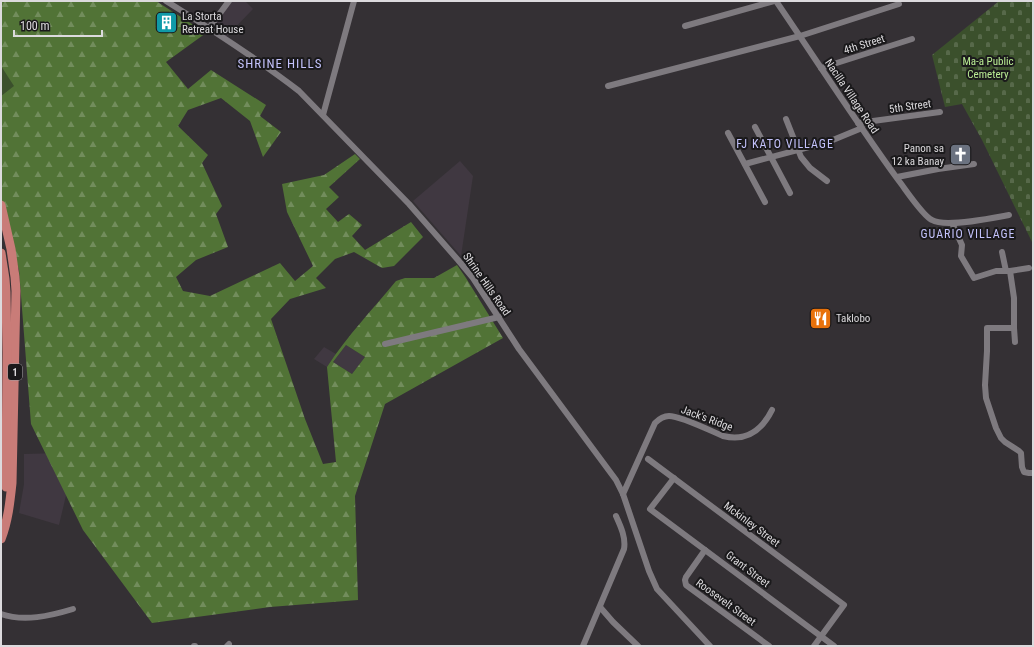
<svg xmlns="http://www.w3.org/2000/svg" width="1034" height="647" viewBox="0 0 1034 647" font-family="'Roboto Condensed',sans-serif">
	<defs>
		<pattern id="forest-firs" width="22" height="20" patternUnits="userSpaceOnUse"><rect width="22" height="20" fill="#517336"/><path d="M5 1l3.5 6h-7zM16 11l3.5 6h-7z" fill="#728d5c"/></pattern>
		<pattern id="cemetery-stones" width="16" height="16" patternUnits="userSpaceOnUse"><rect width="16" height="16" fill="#3b502c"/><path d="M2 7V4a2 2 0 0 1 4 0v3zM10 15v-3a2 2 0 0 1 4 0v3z" fill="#57694a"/></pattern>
	</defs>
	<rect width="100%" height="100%" fill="#343034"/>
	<g fill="#403841">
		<polygon points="230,1 245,1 253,9 225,38 211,28"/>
		<polygon points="460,161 473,176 461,256 413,201"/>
		<polygon points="346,345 365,357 352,374 333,362"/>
		<polygon points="324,347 336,354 327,367 314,359"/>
		<polygon points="62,453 68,487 59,525 19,513 24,484 24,454"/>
	</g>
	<polygon fill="#3b502c" points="1,66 15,86 1,96"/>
	<path fill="url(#forest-firs)" fill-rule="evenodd" d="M1 1H156L206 33 166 62 188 89 211 70 266 105 260 116 281 132 263 157 250 121 221 98 188 110 178 126 208 155 202 163 222 206 216 214 228 247 196 260 176 277 183 291 210 296 280 263 295 281 313 266 287 212 282 184 324 175 355 154 360 159 329 187 339 197 326 209 338 222 349 214 362 225 352 236 365 250 411 222 423 237 394 266 382 268 354 252 335 259 316 278 326 288 290 299 271 319 305 419 323 464 336 462 327 367C347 336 373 309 396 281L405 278H434L457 265 466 278 503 338 385 404 355 496 358 600 270 607 152 623 83 530 31 424 19 270 1 209V96L14 86 1 66ZM346 345 365 357 352 374 333 362Z"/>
	<polygon fill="url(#cemetery-stones)" points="999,1 1033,1 1033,356 1032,242 982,140 962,104 945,107 932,55"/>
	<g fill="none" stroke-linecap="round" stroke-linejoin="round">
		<g stroke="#7e7a7f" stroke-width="6">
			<path d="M166 1C211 29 256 58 299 91L409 204 458 260 473 278 519 349 616 480 623 494 649 571 657 589 710 646"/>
			<path d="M776 1C817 61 856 122 899 181 906 190 923 216 932 220 945 228 992 218 1009 215"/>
			<polyline points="685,26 774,1"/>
			<polyline points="209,28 229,1"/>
			<polyline points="821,68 912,39"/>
			<polyline points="608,86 800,36 899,4"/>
			<polyline points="323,115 354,1"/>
			<polyline points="786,119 801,157 810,168 827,181"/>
			<polyline points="858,123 940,112"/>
			<polyline points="755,127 790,193"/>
			<polyline points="728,133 765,202"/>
			<polyline points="745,164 828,142 862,128"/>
			<polyline points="897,177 938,169 974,164"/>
			<polyline points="952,223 962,245 961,256 974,278 996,271 1010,271 1029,268"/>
			<polyline points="1002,252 1006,271"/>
			<polyline points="1010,271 1014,298 1014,328 987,328 987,351 985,385 986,398 996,428 1001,438 1005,442 1019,451 1021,453 1022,467 1024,472 1029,473 1033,473"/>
			<polyline points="1014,328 1015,342"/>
			<polyline points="385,344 499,317"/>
			<polyline points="648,459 844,605 814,646"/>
			<polyline points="674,478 650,509 834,646"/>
			<path d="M623 494 655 423C659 419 663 416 669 416 681 416 711 431 723 436 747 442 762 430 772 410"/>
			<polyline points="705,550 686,577 685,580 686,585 769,646"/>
			<polyline points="600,607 613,622 638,646"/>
			<path d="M1 614C24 622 50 616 73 609"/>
			<polyline points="194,646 195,646"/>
			<polyline points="227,646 229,644"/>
			<path d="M583 646 624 549C626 538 621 527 616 516"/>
		</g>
		<g stroke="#c97c78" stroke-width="9">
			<path d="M1 205 11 249 15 277 16 291 12 483C10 502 8 521 1 539"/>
			<polyline points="1,253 5,279 6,292 7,353 6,487"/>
		</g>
	</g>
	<defs>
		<symbol id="building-square" viewBox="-11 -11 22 22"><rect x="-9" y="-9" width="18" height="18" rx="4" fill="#0f9aa8" stroke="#1a191b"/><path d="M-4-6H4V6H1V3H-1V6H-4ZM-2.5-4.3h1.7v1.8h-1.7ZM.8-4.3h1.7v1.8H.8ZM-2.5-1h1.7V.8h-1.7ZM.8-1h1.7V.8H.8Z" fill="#fff"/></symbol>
		<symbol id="church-square" viewBox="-11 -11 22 22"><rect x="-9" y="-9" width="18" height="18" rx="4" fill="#6b7280" stroke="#1a191b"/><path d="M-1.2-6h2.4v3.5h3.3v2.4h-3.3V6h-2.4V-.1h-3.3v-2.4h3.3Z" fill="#fff"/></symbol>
		<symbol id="restaurant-square" viewBox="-11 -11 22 22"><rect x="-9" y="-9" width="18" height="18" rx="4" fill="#e8710a" stroke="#1a191b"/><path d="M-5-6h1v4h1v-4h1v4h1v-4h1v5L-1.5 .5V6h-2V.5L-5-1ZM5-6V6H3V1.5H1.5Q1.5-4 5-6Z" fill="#fff"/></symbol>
	</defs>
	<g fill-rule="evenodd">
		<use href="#building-square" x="154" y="10" width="25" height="25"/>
		<use href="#church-square" x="948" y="142" width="25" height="25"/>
		<use href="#restaurant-square" x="808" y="306" width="25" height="25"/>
	</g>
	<g text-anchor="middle" stroke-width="4" stroke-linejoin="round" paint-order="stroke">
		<rect fill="#1a191b" stroke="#a2a0a3" stroke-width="1" x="8" y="364" width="14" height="16" rx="3"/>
		<g font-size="10" font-weight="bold" fill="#dcdadd">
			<text x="15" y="376">1</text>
		</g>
		<g font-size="11" fill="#dcdadd" stroke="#1a191b" text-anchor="start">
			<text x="182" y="20">La Storta<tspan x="182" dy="13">Retreat House</tspan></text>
			<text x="944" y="152" text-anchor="end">Panon sa<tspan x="944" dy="13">12 ka Banay</tspan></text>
			<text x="836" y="322">Taklobo</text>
		</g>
		<g font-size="11" fill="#dcdadd" stroke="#1a191b">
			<text transform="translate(864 44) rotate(-17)" y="4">4th Street</text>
			<text transform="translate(852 96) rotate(56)" y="4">Nacilla Village Road</text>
			<text transform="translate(910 106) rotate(-8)" y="4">5th Street</text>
			<text transform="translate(487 284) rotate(55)" y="4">Shrine Hills Road</text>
			<text transform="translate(707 418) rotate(20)" y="4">Jack's Ridge</text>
			<text transform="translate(752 524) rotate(37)" y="4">Mckinley Street</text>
			<text transform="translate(748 569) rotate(37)" y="4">Grant Street</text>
			<text transform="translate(726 602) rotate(36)" y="4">Roosevelt Street</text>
		</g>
		<g font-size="11" fill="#baec94" stroke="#1a191b">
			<text x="988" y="65">Ma-a Public<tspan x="988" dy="13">Cemetery</tspan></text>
		</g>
		<g font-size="12" letter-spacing="1" fill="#c3c2fb" stroke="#1a191b">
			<text x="785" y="148">FJ KATO VILLAGE</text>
			<text x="968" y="238">GUARIO VILLAGE</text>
		</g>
		<g font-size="13" letter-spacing="1" fill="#c3c2fb" stroke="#1a191b">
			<text x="280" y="68">SHRINE HILLS</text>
		</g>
	</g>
	<rect width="1034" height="647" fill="none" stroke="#dcdadd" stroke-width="4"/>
	<path d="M14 30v6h88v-6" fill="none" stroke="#dcdadd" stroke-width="2"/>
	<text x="20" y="30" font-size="12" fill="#dcdadd" stroke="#1a191b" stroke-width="3" paint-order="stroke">100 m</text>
</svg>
